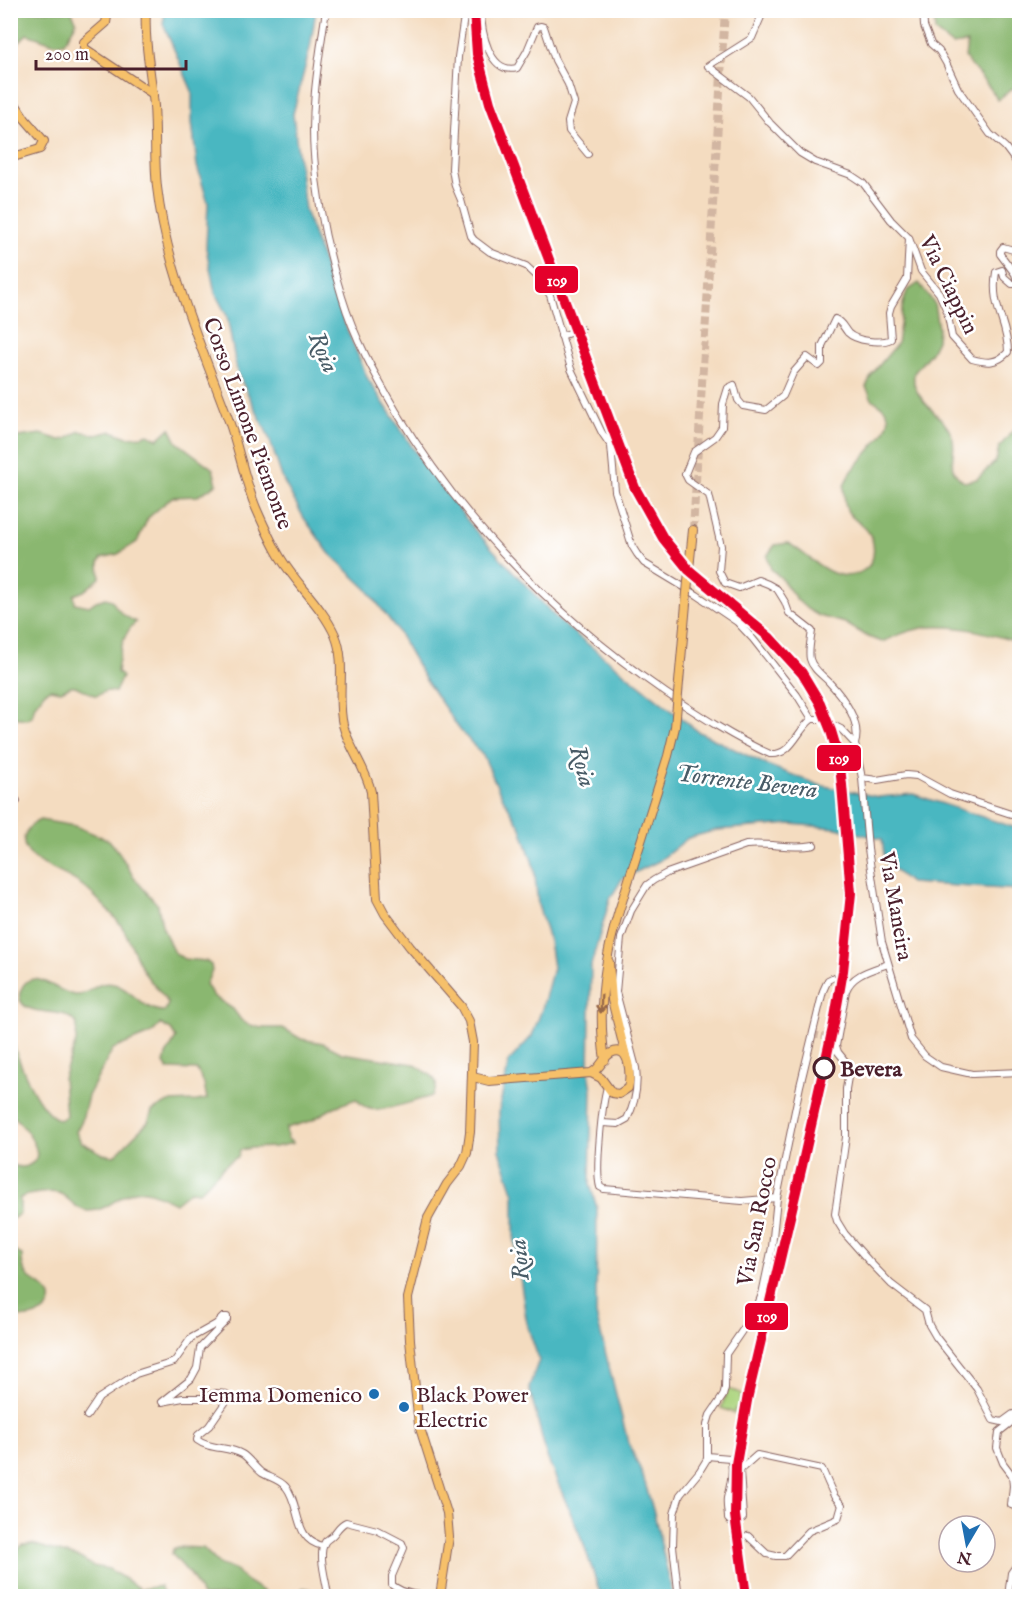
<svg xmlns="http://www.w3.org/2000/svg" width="1030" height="1607" viewBox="0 0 1030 1607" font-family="'IM FELL English',serif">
	<rect width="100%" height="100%" fill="#fff"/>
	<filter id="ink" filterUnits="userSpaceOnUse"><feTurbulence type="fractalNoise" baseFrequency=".0167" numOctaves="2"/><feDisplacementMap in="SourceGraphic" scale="12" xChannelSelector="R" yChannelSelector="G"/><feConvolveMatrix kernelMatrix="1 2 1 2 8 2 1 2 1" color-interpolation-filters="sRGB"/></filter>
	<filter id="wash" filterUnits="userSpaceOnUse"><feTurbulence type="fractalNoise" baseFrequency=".008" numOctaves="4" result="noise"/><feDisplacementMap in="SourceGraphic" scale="24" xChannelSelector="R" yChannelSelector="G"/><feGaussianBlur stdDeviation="1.35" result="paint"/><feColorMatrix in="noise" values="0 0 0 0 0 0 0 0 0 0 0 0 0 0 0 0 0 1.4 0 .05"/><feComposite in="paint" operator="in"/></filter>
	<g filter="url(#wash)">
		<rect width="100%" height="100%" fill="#f4dcc0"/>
		<polygon fill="#aed681" stroke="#7c7a56" stroke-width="1.5" points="728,1389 741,1393 740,1405 735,1410 738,1411 737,1414 721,1408"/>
		<g fill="#8ab76f" stroke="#6a6b4d" stroke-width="1.5" fill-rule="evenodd">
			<polygon points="11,10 71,11 76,20 75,25 64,43 53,43 27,34 19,42 14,42 11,40"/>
			<path d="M945 11H1019V86L1018 85 997 100C993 87 973 71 965 57L967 43 952 45 935 32 934 14Z"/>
			<path d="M919 283 934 303 938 328 937 340 931 352 914 373C914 377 913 383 915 387 922 406 945 417 952 436 959 456 942 466 964 482L977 479 996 461 999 447 1015 429 1019 428V643C992 634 961 625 931 627 914 628 897 635 882 642L868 637 845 623 819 616 807 609 797 600 781 578 771 569 767 556 775 545 788 543C811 556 836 589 864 570 877 562 876 540 866 529 860 522 851 519 847 510 844 503 844 494 844 487 847 467 894 434 888 415 884 405 879 405 872 399 870 396 868 390 866 387L872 374 897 344 903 304 907 291Z"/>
			<path d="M170 428 177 442 213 469 217 484 198 496 172 497 148 518 137 542 118 554 102 558 99 563 100 578 84 591 74 595 75 603 89 606 96 601 106 598 112 600C118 612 124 616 136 622 121 635 120 653 117 672L122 677 115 692 106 691 96 696 75 686H71L61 691 50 689 45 692 35 705 32 716 27 719 11 717V438L41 434 60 440 66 439 80 431 96 435 112 431 127 437 143 436 148 434 158 439Z"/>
			<path d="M40 820 75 826 109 840 118 851 135 879 158 905 162 926 173 951 184 959 206 961 211 965 212 971 206 984 213 996 233 1009 241 1020 247 1024 261 1028H283L301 1039 323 1043 342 1053 414 1064 432 1076 436 1082V1089L432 1096C417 1100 380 1114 367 1108 362 1106 359 1102 356 1099L334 1107 311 1121 286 1128 287 1138 293 1143 275 1147 251 1148 240 1150 238 1157C223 1163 212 1181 199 1192L190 1191 175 1203C164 1198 148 1188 135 1191 119 1195 106 1212 88 1211 76 1210 70 1199 61 1194 53 1190 27 1194 20 1198V1213L14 1218 11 1219V1164C16 1167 23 1168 29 1165 51 1156 20 1122 11 1114V1038C19 1061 37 1112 60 1120L66 1116 63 1078 76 1042 77 1024C72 1020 68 1015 62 1014 51 1011 29 1013 22 1003 19 999 19 994 21 990 32 962 61 997 78 995 93 993 98 978 117 985 134 992 145 1012 165 1011L168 1004C163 993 153 985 146 975 137 961 132 945 124 930 116 917 95 896 83 886 68 873 35 866 26 849 19 837 30 824 40 820ZM160 1024 171 1030 176 1038 166 1055 164 1063 168 1069 197 1070 204 1084 207 1099 197 1101 168 1102 152 1111 148 1122 114 1156 103 1154 81 1142 76 1132 82 1120 88 1096 113 1049 152 1033Z"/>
			<path d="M10 1249 22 1255C22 1259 22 1265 24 1269 28 1282 47 1285 50 1297 54 1313 22 1325 11 1311Z"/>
			<polygon points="32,1544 80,1558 93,1566 109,1569 140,1589 160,1586 165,1596 11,1596 11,1566 19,1548 23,1545"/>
			<polygon points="177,1547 203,1548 220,1565 234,1569 245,1580 271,1596 202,1596 193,1578 172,1554 173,1549"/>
			<polygon points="303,1588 310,1589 318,1596 283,1596 289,1592 295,1596"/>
		</g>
		<polygon fill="#48b7c1" stroke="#496b76" stroke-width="1.5" points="165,11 316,11 310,48 293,114 305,210 344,322 368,379 422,462 475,530 560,622 699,732 767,765 819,785 879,797 913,794 1019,829 1019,890 910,883 885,862 882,839 836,828 791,824 717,830 688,838 659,861 622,879 610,899 591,965 589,1072 592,1089 590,1184 597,1208 596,1315 628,1442 642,1473 654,1513 673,1596 601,1596 584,1545 547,1457 529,1387 539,1360 527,1325 514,1236 514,1194 500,1153 499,1110 509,1061 532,1036 542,1009 553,968 549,940 538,905 534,867 521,828 500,793 484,757 460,730 425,679 397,630 367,589 329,553 304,518 283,480 268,435 237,372 227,316 215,293 206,248 208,203 197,166 192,122 192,91 163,24"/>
	</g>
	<g filter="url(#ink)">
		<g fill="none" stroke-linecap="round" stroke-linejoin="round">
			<g stroke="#d2b6a2" stroke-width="6" stroke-dasharray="6 3" stroke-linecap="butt">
				<polyline points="832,978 849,983"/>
				<polyline points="813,1034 837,1039"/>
			</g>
			<polyline stroke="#d2b6a2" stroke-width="8" stroke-dasharray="8 4" stroke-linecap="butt" points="693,530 725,10"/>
			<defs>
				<g id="minor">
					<path d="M326 10C319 58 310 107 314 155 317 202 328 252 342 297 354 337 375 375 396 411 464 524 557 618 666 693 699 715 734 738 770 754 792 756 797 730 812 719"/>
					<polyline points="465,10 458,57 452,169 455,186 461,200 471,236 474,240 490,252 526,266 539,278 550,295 571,369 602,433 611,446 615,491 632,546 637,554 644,563 697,595 737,622 753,639 797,695 812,719"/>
					<path d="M481 10C481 31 489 75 517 68L527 51 537 27 541 26 544 27 555 60 568 84 574 103 568 122 569 131 588 154"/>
					<path d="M764 10 752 38 708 66 749 97 770 123 800 153 815 162 851 175 863 183 891 220 909 238 921 271 939 293 947 311 952 337 972 359C987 363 997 364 1008 352 1008 322 990 308 996 272L1002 270 1004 277 1012 284H1018L1015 274 1000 254V251L1003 247 1020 252"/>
					<polyline points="923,10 924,26 931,44 939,51 946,63 958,89 990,134 1005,147 1020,167"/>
					<polyline points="464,15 481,16"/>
					<polyline points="561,336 581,329"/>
					<polyline points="812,719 821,719 841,729 855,744 862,778 868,849 882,942 911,1039 925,1056 941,1067 972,1074 1020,1072"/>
					<path d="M855 744C862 722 843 697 828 681 822 675 812 668 810 659 808 651 811 639 812 631L789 613 785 602 777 589 768 584 758 580 739 588 725 583 719 571 721 546 709 495 688 480 685 474 694 452 715 437 722 427 723 404 728 388 734 385 738 400 743 406 766 410 783 396 793 373 807 357 819 366 822 363V346L835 319C842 322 843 327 848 333 856 341 881 344 891 339L889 313 891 306 907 279 909 238"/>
					<polyline points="862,778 877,780 906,775 917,776 950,794 1020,817"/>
					<polyline points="10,802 17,801"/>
					<path d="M888 964C872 970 852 974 846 991L836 1046 838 1052 846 1062 849 1071 846 1089V1137L835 1214 837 1221 845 1234 868 1260 891 1284 925 1310 929 1325 936 1337 977 1389 993 1420 1002 1422 1013 1414 1018 1417 999 1432 997 1448 1003 1463 1012 1475 1013 1486 1011 1505 1020 1508"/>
					<path d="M607 1087C602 1105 595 1171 600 1187L604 1189 742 1201 777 1198"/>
					<path d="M602 1123 618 1124 627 1119C635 1104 638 1085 636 1068L616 992 621 938 631 911 647 885 654 880 667 873 746 845C769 842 791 850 814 845"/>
					<path d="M87 1416 99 1398 136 1374 174 1362 191 1338 216 1324 223 1317H227V1320L200 1348 197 1368 191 1379 162 1402 183 1398H202L216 1393 226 1394 227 1400 209 1426 198 1435 197 1440C210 1450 228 1446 242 1454 249 1458 255 1468 262 1473 270 1478 279 1479 286 1487 301 1505 293 1541 323 1546"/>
					<path d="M707 1456 730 1458C734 1469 730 1487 727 1498 726 1504 728 1512 728 1519L731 1522 738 1521 743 1518 740 1470 757 1455 822 1469 834 1496 842 1505 838 1519 809 1531 785 1556H776L767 1554 748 1536"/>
					<path d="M328 1596C327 1582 317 1555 325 1542 327 1539 329 1539 332 1536 337 1531 339 1525 346 1522L377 1530 402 1543 404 1548 392 1576V1585C406 1596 423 1595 440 1596"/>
					<polyline points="681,1596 678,1590 673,1546 674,1514 680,1495 699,1472 707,1459 707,1425 710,1415 723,1396 725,1388 726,1354 755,1312 762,1294 772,1247 777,1198 800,1086 823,991 828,980 832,978"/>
					<polyline points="1008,1596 1011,1573 1020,1560"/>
				</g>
				<g id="major">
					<polyline points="108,10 106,23 84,42 84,48 153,94"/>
					<path d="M146 10C144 42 151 74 154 106 156 133 154 160 157 187 166 268 201 345 229 421 239 449 245 482 256 508 263 524 271 542 280 557 296 584 322 606 335 635 347 663 336 695 343 725 349 748 366 768 371 792L377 899 385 914 410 947 461 1006 469 1021 473 1042 470 1132 467 1153 461 1166 447 1184 428 1218 408 1298 410 1340 419 1425 447 1513 449 1537 440 1596"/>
					<polyline points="10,96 25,119 44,141 40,149 10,158"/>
					<path d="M473 1077 489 1081 591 1073C602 1068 603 1057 611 1053 631 1043 631 1078 628 1088L619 1094 612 1093 601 1078 591 1073"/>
				</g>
				<g id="highway">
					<polyline points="690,559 693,530"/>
					<polyline points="609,962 612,1000 626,1056"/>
					<path d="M605 1060C597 1009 604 960 619 911"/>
				</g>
			</defs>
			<use href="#minor" stroke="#86615f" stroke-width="8"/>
			<use href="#major" stroke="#86615f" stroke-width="10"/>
			<use href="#highway" stroke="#86615f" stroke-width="10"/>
			<use href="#minor" stroke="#fff" stroke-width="6"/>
			<use href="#major" stroke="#f6c06b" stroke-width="8"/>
			<use href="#highway" stroke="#f6c06b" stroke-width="8"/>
			<defs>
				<polyline id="highway-bridge" points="619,911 668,756 675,727 690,559"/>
			</defs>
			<use href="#highway-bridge" stroke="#86615f" stroke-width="10" stroke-linecap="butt"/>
			<use href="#highway-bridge" stroke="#f6c06b" stroke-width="8"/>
			<defs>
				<polyline id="rail-1" points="474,10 477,54 490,103 635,488 663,538 689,570 769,637 802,673 820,703 831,731 839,758 842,785 851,893 843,971 834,1023 802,1166 748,1395 736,1464 735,1515 746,1596"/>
			</defs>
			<use href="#rail-1" stroke="#fff" stroke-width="15"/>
			<use href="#rail-1" stroke="#e4002b" stroke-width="10"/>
		</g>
		<defs><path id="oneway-shaft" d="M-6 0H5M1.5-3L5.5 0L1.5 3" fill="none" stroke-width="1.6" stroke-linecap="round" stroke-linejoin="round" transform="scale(1.5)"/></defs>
		<use stroke="#976748" href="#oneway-shaft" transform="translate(601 1004) rotate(92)"/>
	</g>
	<circle fill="#fff" stroke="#4a1f2b" stroke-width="3" cx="824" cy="1068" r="10"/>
	<g fill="#1f6fb2" stroke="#fff" stroke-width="2">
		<circle cx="374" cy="1394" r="6"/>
		<circle cx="404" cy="1407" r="6"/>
	</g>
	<g text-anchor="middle" stroke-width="5" stroke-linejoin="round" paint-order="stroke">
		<g font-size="22" fill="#4a1f2b" stroke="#fff">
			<text transform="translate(950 284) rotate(64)" y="8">Via Ciappin</text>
			<text transform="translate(249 423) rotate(70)" y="8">Corso Limone Piemonte</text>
			<text transform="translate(897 906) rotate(80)" y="8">Via Maneira</text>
			<text transform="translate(756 1221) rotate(-79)" y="8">Via San Rocco</text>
		</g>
		<g font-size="22" font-weight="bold" fill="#4a1f2b" stroke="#fff" text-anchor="start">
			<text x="840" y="1076">Bevera</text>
		</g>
		<g font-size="22" fill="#4a1f2b" stroke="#fff" text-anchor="end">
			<text x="362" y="1402">Iemma Domenico</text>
			<text x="416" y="1402" text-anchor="start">Black Power<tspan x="416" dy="25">Electric</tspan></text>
		</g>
		<g font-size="24" font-style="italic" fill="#495c67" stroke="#fff">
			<text transform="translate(324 352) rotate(67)" y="8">Roia</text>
			<text transform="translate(583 766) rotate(75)" y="8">Roia</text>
			<text transform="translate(747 781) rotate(7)" y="8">Torrente Bevera</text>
			<text transform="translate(519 1260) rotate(-95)" y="8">Roia</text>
		</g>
	</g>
	<g stroke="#fff" stroke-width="2">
		<rect x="534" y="265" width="45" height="29" rx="6" fill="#e4002b"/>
		<rect x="816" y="744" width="46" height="28" rx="6" fill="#e4002b"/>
		<rect x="744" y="1302" width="45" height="29" rx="6" fill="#e4002b"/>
	</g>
	<g font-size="16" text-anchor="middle" font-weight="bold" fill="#fff">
		<text x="557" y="286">109</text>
		<text x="839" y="764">109</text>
		<text x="767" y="1322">109</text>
	</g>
	<rect width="1030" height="1607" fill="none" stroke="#fff" stroke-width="36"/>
	<g transform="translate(967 1544) rotate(190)"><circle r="28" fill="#ffffff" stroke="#b7a5aa" stroke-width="1.5"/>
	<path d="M0-4.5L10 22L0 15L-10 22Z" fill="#1f6fb2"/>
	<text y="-9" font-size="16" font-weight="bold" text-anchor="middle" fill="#4a1f2b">N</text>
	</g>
	<path d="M36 60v9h150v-9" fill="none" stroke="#4a1f2b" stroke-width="3"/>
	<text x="45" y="60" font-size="18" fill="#4a1f2b" stroke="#ffffff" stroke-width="4.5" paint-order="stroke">200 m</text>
</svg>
